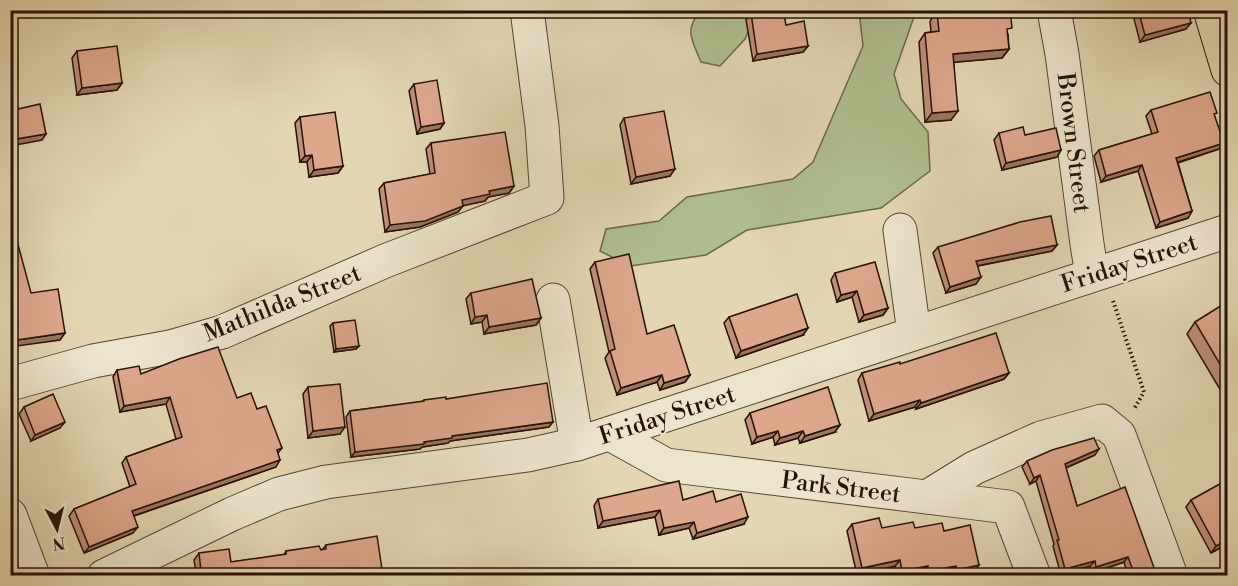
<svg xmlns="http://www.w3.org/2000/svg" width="1238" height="586" viewBox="0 0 1238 586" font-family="'Libre Bodoni',serif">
	<rect width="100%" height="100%" fill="#e3d6b1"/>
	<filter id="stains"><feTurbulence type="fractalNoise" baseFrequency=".00333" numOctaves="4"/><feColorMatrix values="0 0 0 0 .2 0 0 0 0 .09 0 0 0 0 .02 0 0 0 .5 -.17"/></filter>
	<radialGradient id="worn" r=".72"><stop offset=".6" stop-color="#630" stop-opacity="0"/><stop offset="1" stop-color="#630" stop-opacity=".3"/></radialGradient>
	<g fill="#b0be8e" stroke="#6c674a" stroke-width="1.5">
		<path d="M700 11H757L745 39 720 66 701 62C692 40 684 31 700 11Z"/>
		<polygon points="859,11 916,11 894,74 901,99 928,132 930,171 881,208 747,230 706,255 630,266 600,251 606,229 659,221 687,197 793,179 813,162 863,46"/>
	</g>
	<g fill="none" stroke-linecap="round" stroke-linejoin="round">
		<defs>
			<g id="street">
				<polyline points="1054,10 1062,54 1087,244 1092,275"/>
				<polyline points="900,230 914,333"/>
				<polyline points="553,300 577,444"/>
				<polyline points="10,384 93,361 170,347 222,332 385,261 547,198 542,126 527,10"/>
				<polyline points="610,434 666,465 1008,507 1034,576"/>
				<polyline points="927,497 974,468 1041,438 1102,421 1119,435 1171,576"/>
				<polyline points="10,515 33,576"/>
				<polyline points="104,576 232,514 279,494 326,482 528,455 577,444 1228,231"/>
			</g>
			<polyline id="primary" points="1210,10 1228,70"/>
		</defs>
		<use href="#street" stroke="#564231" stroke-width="35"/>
		<use href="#primary" stroke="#271006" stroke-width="35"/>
		<polyline stroke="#271006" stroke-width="4" stroke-dasharray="1.5 3" stroke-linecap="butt" points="1113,301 1144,392 1134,409"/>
		<use href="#street" stroke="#ede4cc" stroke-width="33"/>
		<use href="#primary" stroke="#e3d6b1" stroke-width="33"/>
	</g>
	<g fill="#bd9078" stroke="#271006" stroke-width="1.5">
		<polygon points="584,10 616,10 585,16"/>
		<polygon points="1125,10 1188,10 1186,29 1140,42 1132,11 1125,12"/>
		<polygon points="937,12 1008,34 1009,49 1002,58 954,62 951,120 925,122 919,42 925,33 931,32 930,21"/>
		<polygon points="751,13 786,25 808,46 803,52 753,61 746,20"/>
		<polygon points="77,51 122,83 117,90 77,95 72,58"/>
		<polygon points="414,84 444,123 440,129 417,134 409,91"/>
		<polygon points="1151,110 1215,117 1219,149 1178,163 1192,211 1188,218 1156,228 1138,171 1101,182 1094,156 1099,150 1152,134 1146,116"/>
		<polygon points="300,117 343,166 338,173 309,177 307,162 300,162 295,123"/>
		<polygon points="624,118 670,176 631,184 620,125"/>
		<polygon points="999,133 1025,135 1061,150 1057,157 1002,170 994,140"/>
		<polygon points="431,143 514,186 509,193 488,197 485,201 463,205 458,212 420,227 385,232 379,189 384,183 430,174 426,149"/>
		<polygon points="1057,245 1052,251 978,266 976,284 946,293 933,253 938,247"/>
		<polygon points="595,262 647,334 690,375 685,382 660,390 657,382 617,395 605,358 609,352 590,269"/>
		<polygon points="835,273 888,308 883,315 859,322 852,297 837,302 831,280"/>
		<polygon points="471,293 541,318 536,325 484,334 482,322 471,324 466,299"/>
		<polygon points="1227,302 1227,401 1187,334 1195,322"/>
		<polygon points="729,317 803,335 736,358 724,323"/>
		<polygon points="333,323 359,346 356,349 334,352 330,326"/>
		<polygon points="900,364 1009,373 1004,379 916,409 915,407 869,421 858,380 862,373"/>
		<polygon points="117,370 141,374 237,398 257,409 282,448 278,453 276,467 134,516 133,533 84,553 69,516 74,509 130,487 122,463 126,457 176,439 166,404 120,412 113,377"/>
		<polygon points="308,387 340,434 308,438 303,394"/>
		<polygon points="446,399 549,427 450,441 448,443 422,447 420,449 351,457 346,417 350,411 422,402 424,400"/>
		<polygon points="24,407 60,428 31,441 19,414"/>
		<polygon points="750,413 835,432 800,443 798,438 775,445 773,437 752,444 745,420"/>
		<polygon points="1095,455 1066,468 1077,506 1157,576 1128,576 1124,562 1092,573 1090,566 1061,575 1053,546 1054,544 1036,481 1030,484 1022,467 1027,461"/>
		<polygon points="1227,480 1227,544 1211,553 1186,507 1191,500"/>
		<polygon points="598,499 683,500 716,502 744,524 693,539 689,528 659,535 655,517 598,528 594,506"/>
		<polygon points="852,524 882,528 915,528 944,531 974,572 958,576 952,576 951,572 935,576 923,576 923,573 910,576 897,576 895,566 857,575 847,531"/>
		<polygon points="326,545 383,576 196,572 194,560 199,553 231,562 284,555 286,551 321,550 323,549"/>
	</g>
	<g fill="#9a7561" stroke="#271006" stroke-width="1.5">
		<polygon points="589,10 616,10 585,16"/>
		<polygon points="1191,23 1186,29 1140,42 1145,35"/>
		<polygon points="808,46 803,52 753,61 757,54"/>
		<polygon points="1009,49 1002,58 946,63 953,54"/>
		<polygon points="122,83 117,90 77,95 82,88"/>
		<polygon points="958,111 951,120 925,122 932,113"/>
		<polygon points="444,123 440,129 417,134 421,127"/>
		<polygon points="46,134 42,140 10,146 10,140"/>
		<polygon points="1224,143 1219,149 1172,164 1176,158"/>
		<polygon points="1061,150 1057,157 1002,170 1006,163"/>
		<polygon points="312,155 307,162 300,162 305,156"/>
		<polygon points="1142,165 1138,171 1101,182 1106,176"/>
		<polygon points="343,166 338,173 309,177 314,170"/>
		<polygon points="675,169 670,176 631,184 636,177"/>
		<polygon points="514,186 509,193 488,197 485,201 457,207 462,200 489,191"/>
		<polygon points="463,206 458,212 420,227 385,232 390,225"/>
		<polygon points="1192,211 1188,218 1156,228 1160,222"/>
		<polygon points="1057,245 1052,251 971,267 976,261"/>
		<polygon points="981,277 976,284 946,293 950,287"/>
		<polygon points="857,291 852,297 837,302 841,295"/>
		<polygon points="888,308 883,315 859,322 864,315"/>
		<polygon points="487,315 482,322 471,324 475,317"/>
		<polygon points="541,318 536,325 484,334 489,327"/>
		<polygon points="808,328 803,335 736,358 741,351"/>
		<polygon points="65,333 60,340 10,347 10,341"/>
		<polygon points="359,346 356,349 334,352 336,349"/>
		<polygon points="1009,373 1004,379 916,409 921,403"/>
		<polygon points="662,375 657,382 617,395 621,388"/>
		<polygon points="690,375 685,382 660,390 664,383"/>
		<polygon points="170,397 166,404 120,412 124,406"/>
		<polygon points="920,400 915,407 869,421 874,414"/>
		<polygon points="65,422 60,428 31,441 35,435"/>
		<polygon points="553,422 549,427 450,441 448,443 422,447 420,449 351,457 355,452 424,442 452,436"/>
		<polygon points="840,425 835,432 800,443 805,436"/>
		<polygon points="345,427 340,434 308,438 313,431"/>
		<polygon points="778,431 773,437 752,444 757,437"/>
		<polygon points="803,431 798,438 775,445 780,438"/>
		<polygon points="1099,449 1095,455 1060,470 1065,464"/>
		<polygon points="280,460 276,467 127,518 132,511"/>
		<polygon points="1040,475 1036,481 1030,484 1034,478"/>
		<polygon points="660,510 655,517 598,528 603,521"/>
		<polygon points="748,517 744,524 693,539 697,533"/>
		<polygon points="694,522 689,528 659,535 664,528"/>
		<polygon points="138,527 133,533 84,553 89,547"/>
		<polygon points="1227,540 1227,544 1211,553 1216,546"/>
		<polygon points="1128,557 1124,562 1092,573 1096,567"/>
		<polygon points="900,560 895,566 857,575 862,568"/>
		<polygon points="1095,561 1090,566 1061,575 1065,569"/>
		<polygon points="979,565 974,572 958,576 953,576 957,570"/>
		<polygon points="928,566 923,573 910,576 899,576 902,571"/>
		<polygon points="956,566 951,572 935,576 925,576 928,571"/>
	</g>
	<g fill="#dca78b" stroke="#271006" stroke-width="1.5">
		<polygon points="764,10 783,10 786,25 804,21 808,46 757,54 751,13"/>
		<polygon points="954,10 1010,10 1012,28 1007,29 1009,49 953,54 958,111 932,113 925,33 939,31 937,12"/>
		<polygon points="1138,10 1188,10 1191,23 1145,35"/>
		<polygon points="117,46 122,83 82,88 77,51"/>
		<polygon points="437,80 444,123 421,127 414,84"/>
		<polygon points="1210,92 1217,113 1214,114 1224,143 1176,158 1192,211 1160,222 1142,165 1106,176 1099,150 1158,132 1151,110"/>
		<polygon points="10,96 15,96 18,109 40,104 46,134 10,140"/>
		<polygon points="664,111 675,169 636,177 624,118"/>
		<polygon points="335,112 343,166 314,170 312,155 305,156 300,117"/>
		<polygon points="1023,127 1025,135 1056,128 1061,150 1006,163 999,133"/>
		<polygon points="505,132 514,186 489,191 490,194 462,200 463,206 425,221 390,225 384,183 435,173 431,143"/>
		<polygon points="1051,216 1057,245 976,261 981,277 950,287 938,247 1020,222"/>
		<polygon points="16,237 31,293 58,289 65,333 10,341 10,238"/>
		<polygon points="629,254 647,334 674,325 690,375 664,383 662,375 621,388 610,351 615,349 595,262"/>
		<polygon points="875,262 888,308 864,315 857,291 841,295 835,273"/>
		<polygon points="532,279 541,318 489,327 487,315 475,317 471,293"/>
		<polygon points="797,294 808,328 741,351 729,317"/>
		<polygon points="1227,302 1227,376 1195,322"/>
		<polygon points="355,320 359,346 336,349 333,323"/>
		<polygon points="996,333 1009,373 921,403 920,400 874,414 862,373 900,362 900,364"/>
		<polygon points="218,347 237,398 251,393 257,409 266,406 282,448 277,450 280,460 132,511 138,527 89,547 74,509 136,484 126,457 182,437 170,397 124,406 117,370 139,366 141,374 179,359"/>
		<polygon points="547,383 553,422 452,436 452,438 424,442 424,444 355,452 350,411 424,401 424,400 446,397 446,399"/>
		<polygon points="340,384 345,427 313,431 308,387"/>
		<polygon points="828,387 840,425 805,436 803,431 780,438 778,431 757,437 750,413"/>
		<polygon points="53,394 65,422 35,435 24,407"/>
		<polygon points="1094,438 1099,449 1065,464 1077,506 1125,487 1157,576 1135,576 1128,557 1096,567 1095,561 1065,569 1057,540 1059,540 1040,475 1034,478 1027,461 1052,450"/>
		<polygon points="1227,480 1227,540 1216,546 1191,500"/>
		<polygon points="679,481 683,500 713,491 716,502 741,494 748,517 697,533 694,522 664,528 660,510 603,521 598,499"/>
		<polygon points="879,518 882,528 913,522 915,528 942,523 944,531 970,525 979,565 957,570 956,566 928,571 928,566 902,571 900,560 862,568 852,524"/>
		<polygon points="377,536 383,576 174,576 201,571 199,553 229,549 231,562 286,554 286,551 319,546 321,550 326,549 326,545"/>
	</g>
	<g text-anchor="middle" stroke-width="4.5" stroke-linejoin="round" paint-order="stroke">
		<g font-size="24" fill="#271006" stroke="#ede4cc">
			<text transform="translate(1074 143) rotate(83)" y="8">Brown Street</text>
			<text transform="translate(1129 263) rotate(-18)" y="8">Friday Street</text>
			<text transform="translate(282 303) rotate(-22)" y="8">Mathilda Street</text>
			<text transform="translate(667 415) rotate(-18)" y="8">Friday Street</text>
			<text transform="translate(841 487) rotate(7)" y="8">Park Street</text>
		</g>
	</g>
	<rect width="1238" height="586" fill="none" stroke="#e3d6b1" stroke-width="36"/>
	<rect x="12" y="12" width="1214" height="562" fill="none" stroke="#271006" stroke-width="3"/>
	<rect x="18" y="18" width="1202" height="550" fill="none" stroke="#271006" stroke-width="1.5"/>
	<g transform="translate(57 529) rotate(173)" stroke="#ede4cc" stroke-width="4.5" paint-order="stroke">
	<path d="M0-4.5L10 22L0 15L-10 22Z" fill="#271006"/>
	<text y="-9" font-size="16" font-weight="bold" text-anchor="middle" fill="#271006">N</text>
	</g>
	<rect width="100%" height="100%" filter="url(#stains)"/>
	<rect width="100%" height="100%" fill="url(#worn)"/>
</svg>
